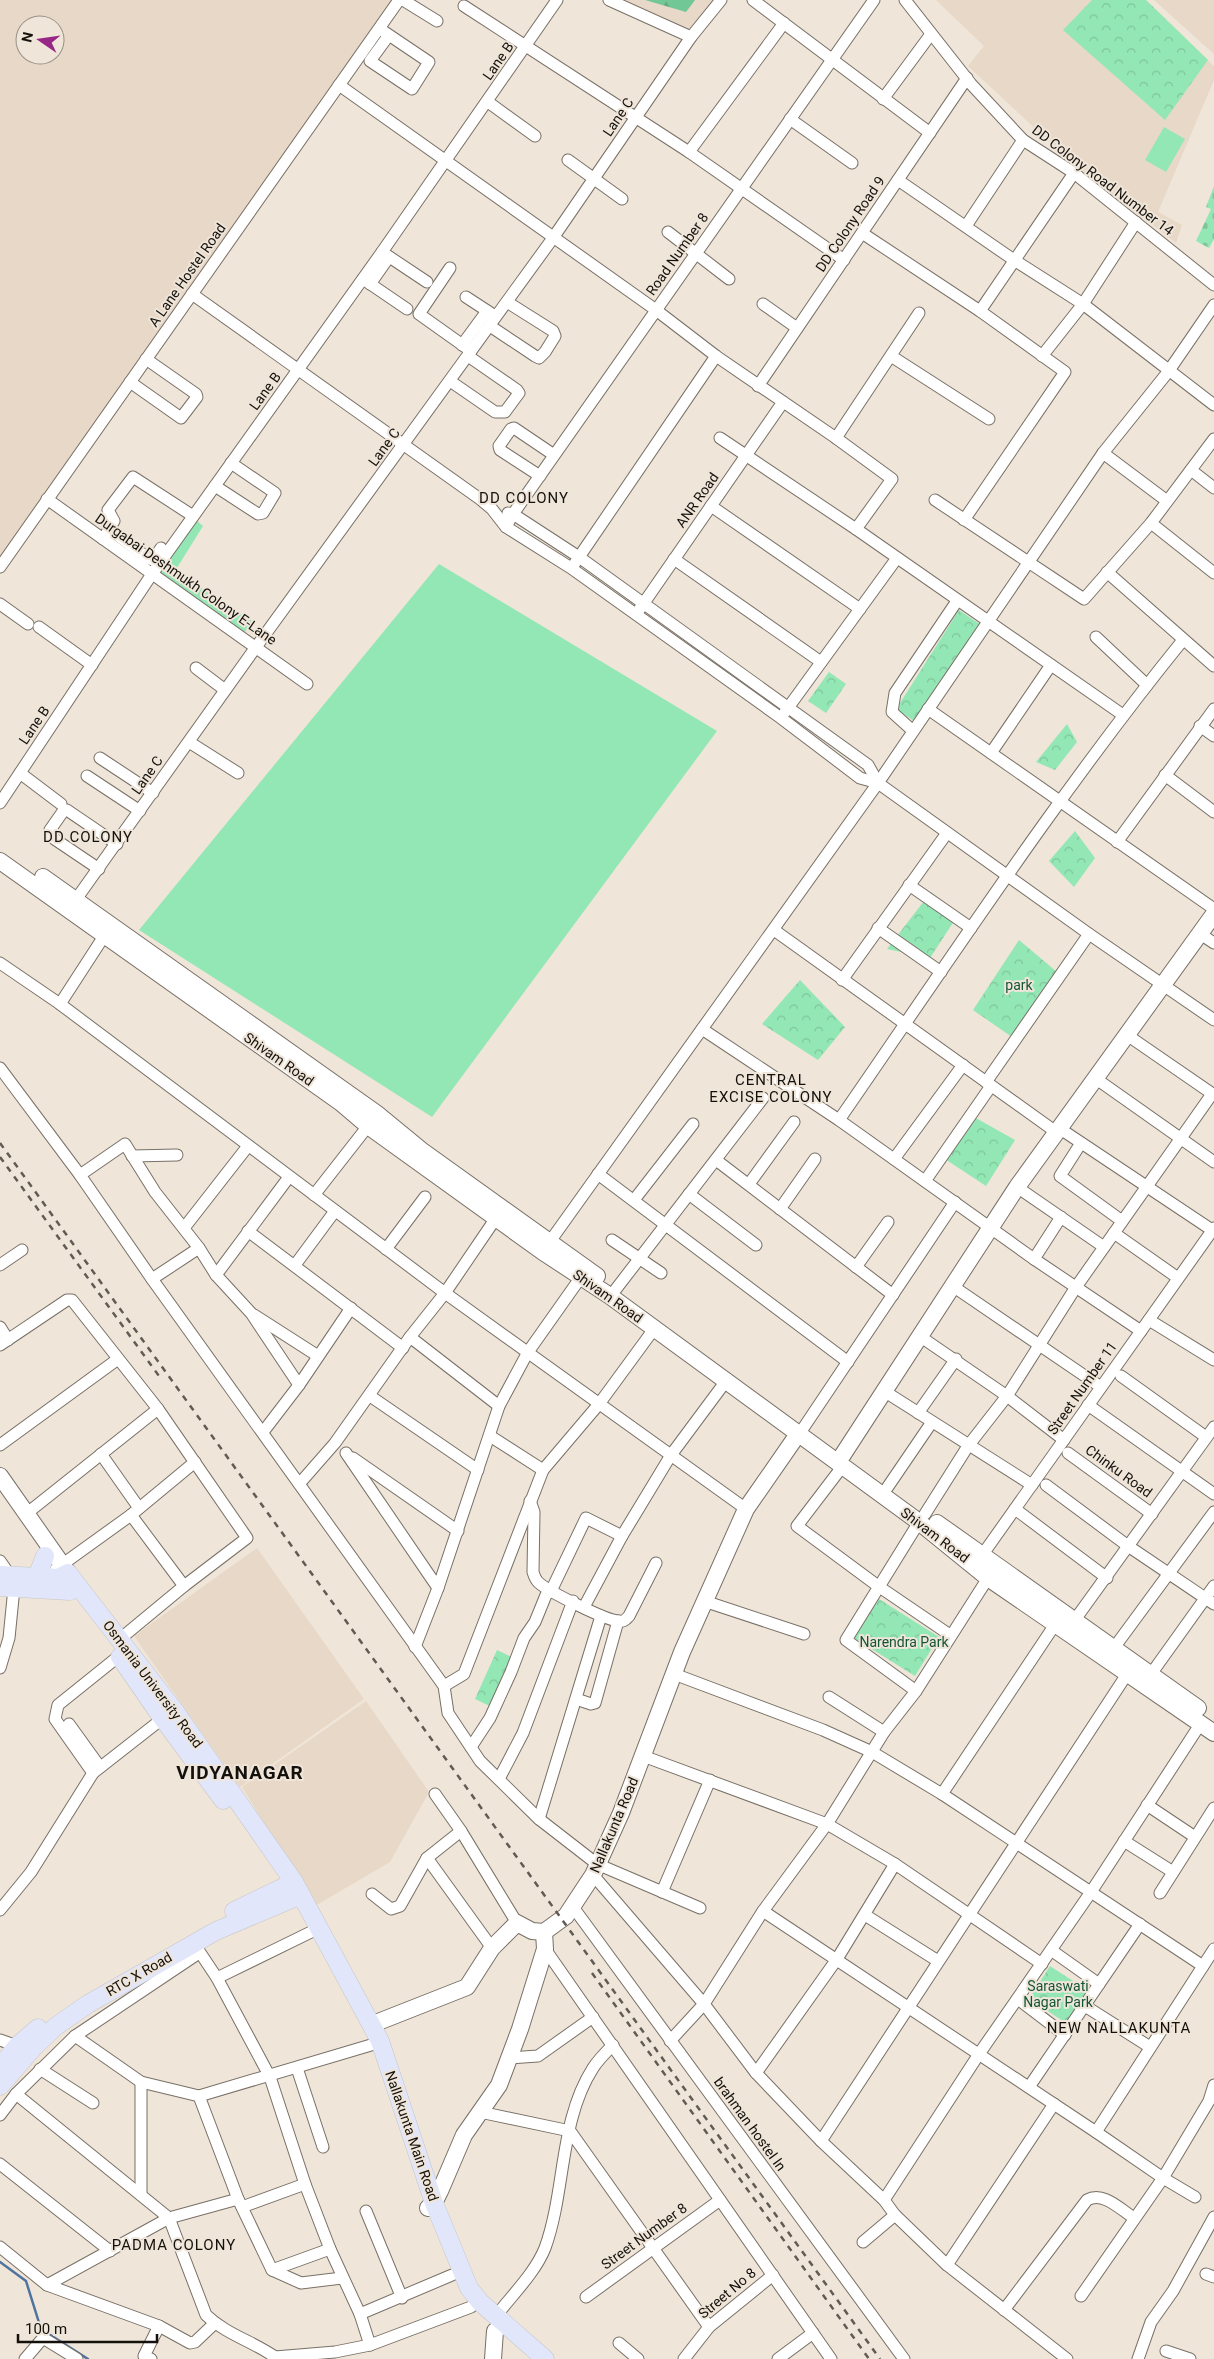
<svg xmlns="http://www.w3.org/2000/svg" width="1214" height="2359" viewBox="0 0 1214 2359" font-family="Roboto,sans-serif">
	<defs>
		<pattern id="forest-firs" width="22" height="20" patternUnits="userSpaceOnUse" patternTransform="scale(1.25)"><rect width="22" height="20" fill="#71c795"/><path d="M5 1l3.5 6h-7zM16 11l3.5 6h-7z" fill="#61aa7f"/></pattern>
		<pattern id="cemetery-stones" width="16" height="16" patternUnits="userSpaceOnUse" patternTransform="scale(1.25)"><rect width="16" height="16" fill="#93e7b5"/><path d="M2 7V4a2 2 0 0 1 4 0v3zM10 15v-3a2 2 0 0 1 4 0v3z" fill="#7ec59a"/></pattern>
		<pattern id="park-crowns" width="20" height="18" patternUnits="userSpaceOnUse" patternTransform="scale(1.25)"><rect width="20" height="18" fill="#93e7b5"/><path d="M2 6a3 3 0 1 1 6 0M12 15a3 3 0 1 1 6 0" fill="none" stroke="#7ec59a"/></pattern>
	</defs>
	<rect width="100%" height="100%" fill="#efe5d9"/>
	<g fill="#e8d8c7" fill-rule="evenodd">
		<path d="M0 0H397L0 562ZM25 25H55V55H25Z"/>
		<polygon points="609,0 718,0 696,32"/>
		<polygon points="936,0 1146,0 1214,66 1214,80 1158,212 1182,225 1176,243 1068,159 968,66 984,46"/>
		<polygon points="1154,0 1214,0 1214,54"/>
		<polygon points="257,1548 364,1699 240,1787 134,1636"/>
		<polygon points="366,1701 429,1792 390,1862 315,1906 242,1787"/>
	</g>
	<g fill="#93e7b5">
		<polygon points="1164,127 1185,139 1166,172 1145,160"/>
		<polygon points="196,520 203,526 175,571 252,621 245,632 158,574"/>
		<polygon points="439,564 717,731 432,1117 139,930"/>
	</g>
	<polygon fill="url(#forest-firs)" points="645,0 695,0 686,12"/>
	<polygon fill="url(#cemetery-stones)" points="1214,186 1214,239 1209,248 1196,241 1211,209 1206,207"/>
	<g fill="url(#park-crowns)">
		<polygon points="1092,0 1146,0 1208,60 1165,120 1063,30"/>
		<polygon points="959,610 981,625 914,721 899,711 900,703"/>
		<polygon points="829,672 846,684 826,713 808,701"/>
		<polygon points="1067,724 1077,742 1055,770 1036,762"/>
		<polygon points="1075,831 1095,858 1074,887 1049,861"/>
		<polygon points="931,892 958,915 930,958 887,949"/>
		<polygon points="1019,940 1057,972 1012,1037 973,1010"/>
		<polygon points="800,980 845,1027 818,1060 762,1024"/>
		<polygon points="974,1117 1015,1140 986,1186 945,1159"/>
		<polygon points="879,1599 939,1637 915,1676 854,1638"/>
		<polygon points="497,1650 516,1659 494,1708 475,1699"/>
		<polygon points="1050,1966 1087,1990 1066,2023 1029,1999"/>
	</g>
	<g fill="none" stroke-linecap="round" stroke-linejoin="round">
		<polyline stroke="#4f739f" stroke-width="2.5" points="0,2262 26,2281 41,2329 88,2359"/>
		<defs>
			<g id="street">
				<polyline points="403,0 437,21"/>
				<polyline points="609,0 691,37"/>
				<polyline points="753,0 930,133"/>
				<polyline points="905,0 971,84 1023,140 1074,173 1214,285"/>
				<polyline points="464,6 689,152 844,260"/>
				<polyline points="380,29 386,33 429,62 412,89 370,61 389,35"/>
				<polyline points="339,85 656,310 716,356 836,438 892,479 856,529"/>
				<polyline points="883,99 931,34"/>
				<polyline points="488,102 535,136"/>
				<polyline points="790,119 852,163"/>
				<polyline points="689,152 784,23"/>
				<polyline points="568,160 622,199"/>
				<polyline points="898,180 1014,260 1083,304 1214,405"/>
				<polyline points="966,226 1023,140"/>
				<polyline points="668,232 729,279"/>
				<polyline points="862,233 980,311 1065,372 964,520"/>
				<polyline points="382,252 427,282"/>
				<polyline points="450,268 419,314 471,351"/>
				<polyline points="363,279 407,309"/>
				<polyline points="370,284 389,257"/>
				<polyline points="192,294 480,499 492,509 506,527 571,568 781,718 860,778 878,783 1089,934 1214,1020"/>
				<polyline points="466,297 492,314"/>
				<polyline points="763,304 797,328"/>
				<polyline points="980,311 1074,173"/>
				<polyline points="490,326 535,356 539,358 545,352 555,336 553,331 507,302"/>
				<polyline points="462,345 487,311"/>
				<polyline points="891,356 989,419"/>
				<polyline points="1042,356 1083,304 1136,222"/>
				<polyline points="450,381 495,412 505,412 519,393 517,390 468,356"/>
				<polyline points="130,382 181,418 197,397 196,394 146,359"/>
				<polyline points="758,386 967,78"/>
				<polyline points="720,438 856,529 1123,715"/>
				<polyline points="836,438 919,313"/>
				<polyline points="1103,453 1167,501"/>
				<polyline points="1191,470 1214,488"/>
				<polyline points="540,476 500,450 499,446 511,429 514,428 554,455"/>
				<polyline points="215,486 258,514 263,513 275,493 231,463"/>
				<polyline points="47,499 307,684"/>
				<polyline points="935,500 1084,599 1151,523 1214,439"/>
				<polyline points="711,506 860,609"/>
				<polyline points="508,513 513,514 579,557 868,765 878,783"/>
				<polyline points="1151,523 1214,573"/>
				<polyline points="506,527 513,514 874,0"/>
				<polyline points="109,529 149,559 153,560 161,548"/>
				<polyline points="103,539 114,521 108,510 133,477 193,516"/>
				<polyline points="674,559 821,662"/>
				<polyline points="575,563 716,356"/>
				<polyline points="0,567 399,0"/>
				<polyline points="1107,572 1214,666"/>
				<polyline points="0,604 28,624"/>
				<polyline points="639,610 783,402"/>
				<polyline points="39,627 92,665"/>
				<polyline points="1096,637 1147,685"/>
				<polyline points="196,668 225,690"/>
				<polyline points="928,709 1214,909"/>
				<polyline points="785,712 897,558"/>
				<polyline points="1200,726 1214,736"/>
				<polyline points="913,731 892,712 895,693 957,601"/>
				<polyline points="189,742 238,773"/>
				<polyline points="991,753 1051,665"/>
				<polyline points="100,758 153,793"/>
				<polyline points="20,773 61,804"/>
				<polyline points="1165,775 1214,812"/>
				<polyline points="87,776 140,811"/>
				<polyline points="0,803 152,574 382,252 557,0"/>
				<polyline points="1117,842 1214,709"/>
				<polyline points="99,869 50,836 50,830 64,810 67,810 117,844"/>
				<polyline points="909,885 971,928"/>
				<polyline points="72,905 256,647 553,238 691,37 721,0"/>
				<polyline points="878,928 941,972"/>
				<polyline points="774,930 1056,1132"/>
				<polyline points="1199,933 1214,943"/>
				<polyline points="0,963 60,1004 445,1293 746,1509"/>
				<polyline points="842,980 947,833"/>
				<polyline points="60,1004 108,930"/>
				<polyline points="702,1029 839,1120 1034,1259 1141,1331"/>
				<polyline points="1127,1035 1214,1095"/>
				<polyline points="0,1068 80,1175 152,1279 444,1686 448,1713 480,1761 539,1819 597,1864 700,1908"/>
				<polyline points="1095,1078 1214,1162"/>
				<polyline points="986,1082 1089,934"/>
				<path d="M839 1120C951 958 1059 793 1183 640"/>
				<polyline points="1059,1128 1212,1230"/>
				<polyline points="1081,1143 1060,1176 1122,1221"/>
				<polyline points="132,1156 177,1155"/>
				<polyline points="894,1159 963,1065"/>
				<polyline points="716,1160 893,1295"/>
				<polyline points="598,1174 848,1362"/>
				<polyline points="80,1175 125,1144 155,1192 199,1248 216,1275 251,1313 299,1385"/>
				<polyline points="925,1181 991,1086"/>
				<polyline points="749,1184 794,1122"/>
				<polyline points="1017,1187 1104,1247"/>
				<polyline points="689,1194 756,1245"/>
				<polyline points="314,1195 368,1126"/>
				<polyline points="634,1200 693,1124"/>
				<polyline points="780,1209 815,1159"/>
				<polyline points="184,1228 248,1146"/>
				<polyline points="248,1231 403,1348"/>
				<polyline points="1114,1233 1178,1278"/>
				<polyline points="612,1240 661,1273"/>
				<polyline points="546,1247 878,783 1103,453 1168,372 1214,305"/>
				<polyline points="386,1249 425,1197"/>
				<polyline points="1034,1259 1061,1217"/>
				<polyline points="0,1265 22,1250"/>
				<polyline points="295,1265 335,1211"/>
				<polyline points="856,1267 888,1222"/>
				<polyline points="216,1275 289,1177"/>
				<polyline points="152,1279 199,1248"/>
				<polyline points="954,1287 1101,1387"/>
				<polyline points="616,1289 763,1098"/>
				<polyline points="254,1315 318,1356"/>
				<polyline points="1149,1320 1214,1360"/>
				<polyline points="0,1327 8,1340"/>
				<polyline points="410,1337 499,1406"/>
				<polyline points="921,1337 1007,1396 1064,1440"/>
				<polyline points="0,1345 67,1300 72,1300 158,1409 247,1538 184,1586 120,1639"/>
				<polyline points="1121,1376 1206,1437"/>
				<polyline points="884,1391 1032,1485"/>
				<polyline points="370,1396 478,1470"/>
				<polyline points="1088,1405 1214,1494"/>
				<polyline points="918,1413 956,1359"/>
				<polyline points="804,1427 955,1202"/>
				<polyline points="263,1432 299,1385 351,1308"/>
				<polyline points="490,1436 543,1470"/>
				<polyline points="0,1445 118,1359"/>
				<polyline points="346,1453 438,1588"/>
				<polyline points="1068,1453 1152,1514"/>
				<polyline points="101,1454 139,1508"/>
				<polyline points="353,1458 458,1531"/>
				<polyline points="842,1467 797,1526 878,1586 950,1635"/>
				<polyline points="300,1483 335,1443 410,1337 445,1293 496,1218"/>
				<polyline points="1046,1485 1128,1546 1214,1604"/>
				<polyline points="887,1488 932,1422"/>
				<path d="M530 1501 534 1512 533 1572C534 1575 535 1579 538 1582 547 1591 607 1621 619 1621 624 1622 626 1619 629 1616L656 1563"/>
				<polyline points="1015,1509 1107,1578"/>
				<polyline points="26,1514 158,1409"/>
				<polyline points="925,1514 968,1446 1007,1396 1076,1287 1212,1094"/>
				<polyline points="131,1515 184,1586"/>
				<polyline points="0,1561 9,1574"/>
				<polyline points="978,1561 1214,1228"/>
				<polyline points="56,1569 131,1515 195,1462"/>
				<polyline points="704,1601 804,1634"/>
				<polyline points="584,1607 622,1536 671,1455 726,1381"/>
				<polyline points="1074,1621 1214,1427"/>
				<polyline points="1119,1641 1214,1512"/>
				<polyline points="415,1647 438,1588 499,1406 528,1352 581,1277"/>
				<polyline points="0,1668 9,1638 14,1588"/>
				<polyline points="674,1674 823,1730 872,1752 942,1794 1203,1966"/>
				<polyline points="1151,1674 1214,1586"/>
				<polyline points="444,1686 464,1674 543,1470 599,1404 654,1329"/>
				<polyline points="916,1691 846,1640 919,1522"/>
				<polyline points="829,1697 884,1732"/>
				<polyline points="576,1699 591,1704 595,1703 618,1621"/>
				<polyline points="69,1724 100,1767"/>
				<polyline points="471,1747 490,1718 511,1672 524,1638 535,1622 546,1595 551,1591 586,1518 622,1536"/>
				<polyline points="643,1756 827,1824 895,1864 1042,1964"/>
				<polyline points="93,1773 55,1719 58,1705 119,1656"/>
				<polyline points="499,1779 523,1733 573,1601"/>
				<polyline points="435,1794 461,1831 517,1923"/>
				<polyline points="942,1794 1056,1623"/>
				<polyline points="1147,1805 1195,1837"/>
				<polyline points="539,1819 601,1616"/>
				<polyline points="1124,1841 1173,1872"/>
				<polyline points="427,1858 492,1948"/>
				<polyline points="593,1875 704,2004 756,2073 821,2141 884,2200 895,2215 947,2265 1067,2359"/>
				<polyline points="662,1892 710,1780"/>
				<polyline points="1160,1893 1214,1808"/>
				<polyline points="372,1894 391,1909 400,1906 427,1858 461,1831"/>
				<polyline points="573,1907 904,2359"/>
				<polyline points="0,1910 31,1872 93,1773 162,1719"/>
				<polyline points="763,1911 1096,2132 1163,2178 1195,2197"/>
				<polyline points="865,1915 938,1961"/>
				<polyline points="193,1942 217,1978 270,2077 305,2184 330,2249 360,2314 370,2345"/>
				<polyline points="545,1949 831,2359"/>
				<polyline points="1051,1950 1099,1984"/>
				<polyline points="217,1978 311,1932"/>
				<polyline points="1018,1999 1065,2035"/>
				<polyline points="1085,2006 1150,2047"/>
				<polyline points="75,2036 141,2082 199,2096 238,2199 272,2270 301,2283 342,2278"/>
				<polyline points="0,2040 17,2046"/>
				<polyline points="670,2041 704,2004 763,1911 827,1824 884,1732 916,1691 988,1578"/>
				<polyline points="509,2058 538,2056 593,2017"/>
				<polyline points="297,2068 323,2147"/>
				<polyline points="40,2069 93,2103"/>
				<polyline points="756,2073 837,1959 895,1864"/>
				<polyline points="141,2082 141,2195"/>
				<polyline points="1029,2087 1140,1924"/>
				<path d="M16 2094 169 2218 206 2315C227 2335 255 2342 278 2359"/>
				<polyline points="199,2096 371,2045"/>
				<polyline points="480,2112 570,2131 709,2327"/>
				<polyline points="0,2115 16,2094 75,2036 199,1953"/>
				<polyline points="1096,2132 1214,1949"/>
				<polyline points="821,2141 1131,1668"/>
				<polyline points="0,2164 110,2251"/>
				<polyline points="884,2200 979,2054 1091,1892 1201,1723"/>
				<polyline points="242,2207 305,2184"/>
				<polyline points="366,2211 402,2298"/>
				<polyline points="863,2242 895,2215"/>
				<polyline points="0,2247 47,2285 159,2326 190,2343 195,2342 215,2323"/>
				<polyline points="947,2265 1054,2104"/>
				<polyline points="272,2270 330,2249"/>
				<polyline points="1206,2274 1214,2277"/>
				<polyline points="47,2285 169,2218 238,2199"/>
				<polyline points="1081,2296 1163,2178 1209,2101 1214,2085"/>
				<polyline points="586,2297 720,2200"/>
				<path d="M1004 2310 1087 2200C1103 2191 1120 2209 1134 2218"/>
				<polyline points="360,2314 452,2275"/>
				<path d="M496 2316C512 2295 535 2273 545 2248 566 2190 559 2121 593 2068 598 2060 606 2052 613 2045"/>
				<polyline points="619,2343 638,2359"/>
				<polyline points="1166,2351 1190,2359"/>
				<polyline points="25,2359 43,2338 77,2359"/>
				<polyline points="151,2359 144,2356 159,2326"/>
				<polyline points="273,2359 275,2357 335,2352 370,2345 471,2307"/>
				<polyline points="684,2359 709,2327 773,2275"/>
				<polyline points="778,2359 813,2333"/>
				<polyline points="1138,2359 1151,2322 1173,2291 1214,2217"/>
			</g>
			<g id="secondary">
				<polyline points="0,861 341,1103 368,1126 543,1252 610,1296 919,1522 988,1578 1214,1733"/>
				<polyline points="43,877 376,1113 421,1150 597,1276"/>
				<polyline points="842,1456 1017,1187 1214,914"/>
				<polyline points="0,1476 68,1573"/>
				<polyline points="937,1523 1198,1708"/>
				<polyline points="544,1932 566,1916 593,1875 621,1813 682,1652 746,1509 798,1434"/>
				<polyline points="373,2024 467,1987 492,1948 517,1923 532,1931 544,1932"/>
				<polyline points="428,2208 434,2203 440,2191 464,2135 499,2085 520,2029 545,1949 544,1932"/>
				<polyline points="493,2359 495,2331"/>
			</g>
			<g id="primary">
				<polyline points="0,1575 58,1578 68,1573 174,1710 294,1882 380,2041 434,2203 469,2288 480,2302 545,2359"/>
				<polyline points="37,1577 45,1556"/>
				<polyline points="0,1587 70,1591 78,1586"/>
				<polyline points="120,1657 158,1712 223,1800"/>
				<polyline points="234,1911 294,1882"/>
				<polyline points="0,2067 17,2046 38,2028"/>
				<polyline points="0,2086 33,2048 55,2027 88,2004 216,1931 301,1895"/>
			</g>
		</defs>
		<use href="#street" stroke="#797066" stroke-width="13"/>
		<use href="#secondary" stroke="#797066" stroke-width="18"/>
		<use href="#primary" stroke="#c7c6c5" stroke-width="19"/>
		<use href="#street" stroke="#fff" stroke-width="11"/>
		<use href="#secondary" stroke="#fff" stroke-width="16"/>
		<use href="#primary" stroke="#e1e6fb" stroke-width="18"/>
		<g stroke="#615b54" stroke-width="2.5" stroke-dasharray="6 6" stroke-linecap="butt">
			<polyline points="0,1143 880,2359"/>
			<polyline points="0,1157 159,1376"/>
			<polyline points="592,1973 869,2359"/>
		</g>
	</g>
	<g text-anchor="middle" stroke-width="4" stroke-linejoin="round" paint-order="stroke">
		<g font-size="14" fill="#14110d" stroke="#efe5d9">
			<text transform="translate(498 61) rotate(-55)" y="5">Lane B</text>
			<text transform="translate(618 117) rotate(-56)" y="5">Lane C</text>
			<text transform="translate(1103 180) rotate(37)" y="5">DD Colony Road Number 14</text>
			<text transform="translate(850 224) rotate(-56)" y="5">DD Colony Road 9</text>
			<text transform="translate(677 254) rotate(-55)" y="5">Road Number 8</text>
			<text transform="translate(187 275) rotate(-55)" y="5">A Lane Hostel Road</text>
			<text transform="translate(265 391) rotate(-54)" y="5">Lane B</text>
			<text transform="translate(384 447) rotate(-54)" y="5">Lane C</text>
			<text transform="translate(697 500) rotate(-55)" y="5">ANR Road</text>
			<text transform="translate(186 579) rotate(35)" y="5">Durgabai Deshmukh Colony E-Lane</text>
			<text transform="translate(34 725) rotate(-56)" y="5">Lane B</text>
			<text transform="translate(147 775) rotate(-55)" y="5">Lane C</text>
			<text transform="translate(279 1059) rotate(35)" y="5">Shivam Road</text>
			<text transform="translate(608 1296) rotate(35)" y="5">Shivam Road</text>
			<text transform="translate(1082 1388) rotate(-55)" y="5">Street Number 11</text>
			<text transform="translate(1119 1471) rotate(36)" y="5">Chinku Road</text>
			<text transform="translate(935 1535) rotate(37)" y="5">Shivam Road</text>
			<text transform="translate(153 1684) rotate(53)" y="5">Osmania University Road</text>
			<text transform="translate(614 1825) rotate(-67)" y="5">Nallakunta Road</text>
			<text transform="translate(139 1974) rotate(-30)" y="5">RTC X Road</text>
			<text transform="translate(750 2124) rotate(54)" y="5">brahman hostel ln</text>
			<text transform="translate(412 2136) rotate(71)" y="5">Nallakunta Main Road</text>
			<text transform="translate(644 2236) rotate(-36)" y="5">Street Number 8</text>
			<text transform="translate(727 2293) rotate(-40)" y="5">Street No 8</text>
		</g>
		<g font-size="14" fill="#135535" stroke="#efe5d9">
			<text x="1019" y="990">park</text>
			<text x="904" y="1647">Narendra Park</text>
			<text x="1058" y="1991">Saraswati<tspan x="1058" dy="16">Nagar Park</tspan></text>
		</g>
		<g font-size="15" letter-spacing="1" fill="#14110d" stroke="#efe5d9">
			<text x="524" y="503">DD COLONY</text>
			<text x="88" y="842">DD COLONY</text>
			<text x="771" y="1085">CENTRAL<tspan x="771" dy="17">EXCISE COLONY</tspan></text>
			<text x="1119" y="2033">NEW NALLAKUNTA</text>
			<text x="174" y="2250">PADMA COLONY</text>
		</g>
		<g font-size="19" font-weight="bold" letter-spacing="1" fill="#14110d" stroke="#efe5d9">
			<text x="240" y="1779">VIDYANAGAR</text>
		</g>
	</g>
	<g transform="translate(40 40) rotate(283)"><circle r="24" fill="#efe5d9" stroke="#979087"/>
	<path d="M0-4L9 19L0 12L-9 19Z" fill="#972887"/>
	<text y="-8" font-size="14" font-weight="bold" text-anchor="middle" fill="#14110d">N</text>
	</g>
	<path d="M18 2334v8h139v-8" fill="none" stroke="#14110d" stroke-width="2.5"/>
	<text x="25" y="2334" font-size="15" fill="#14110d" stroke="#efe5d9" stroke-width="4" paint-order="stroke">100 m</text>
</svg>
